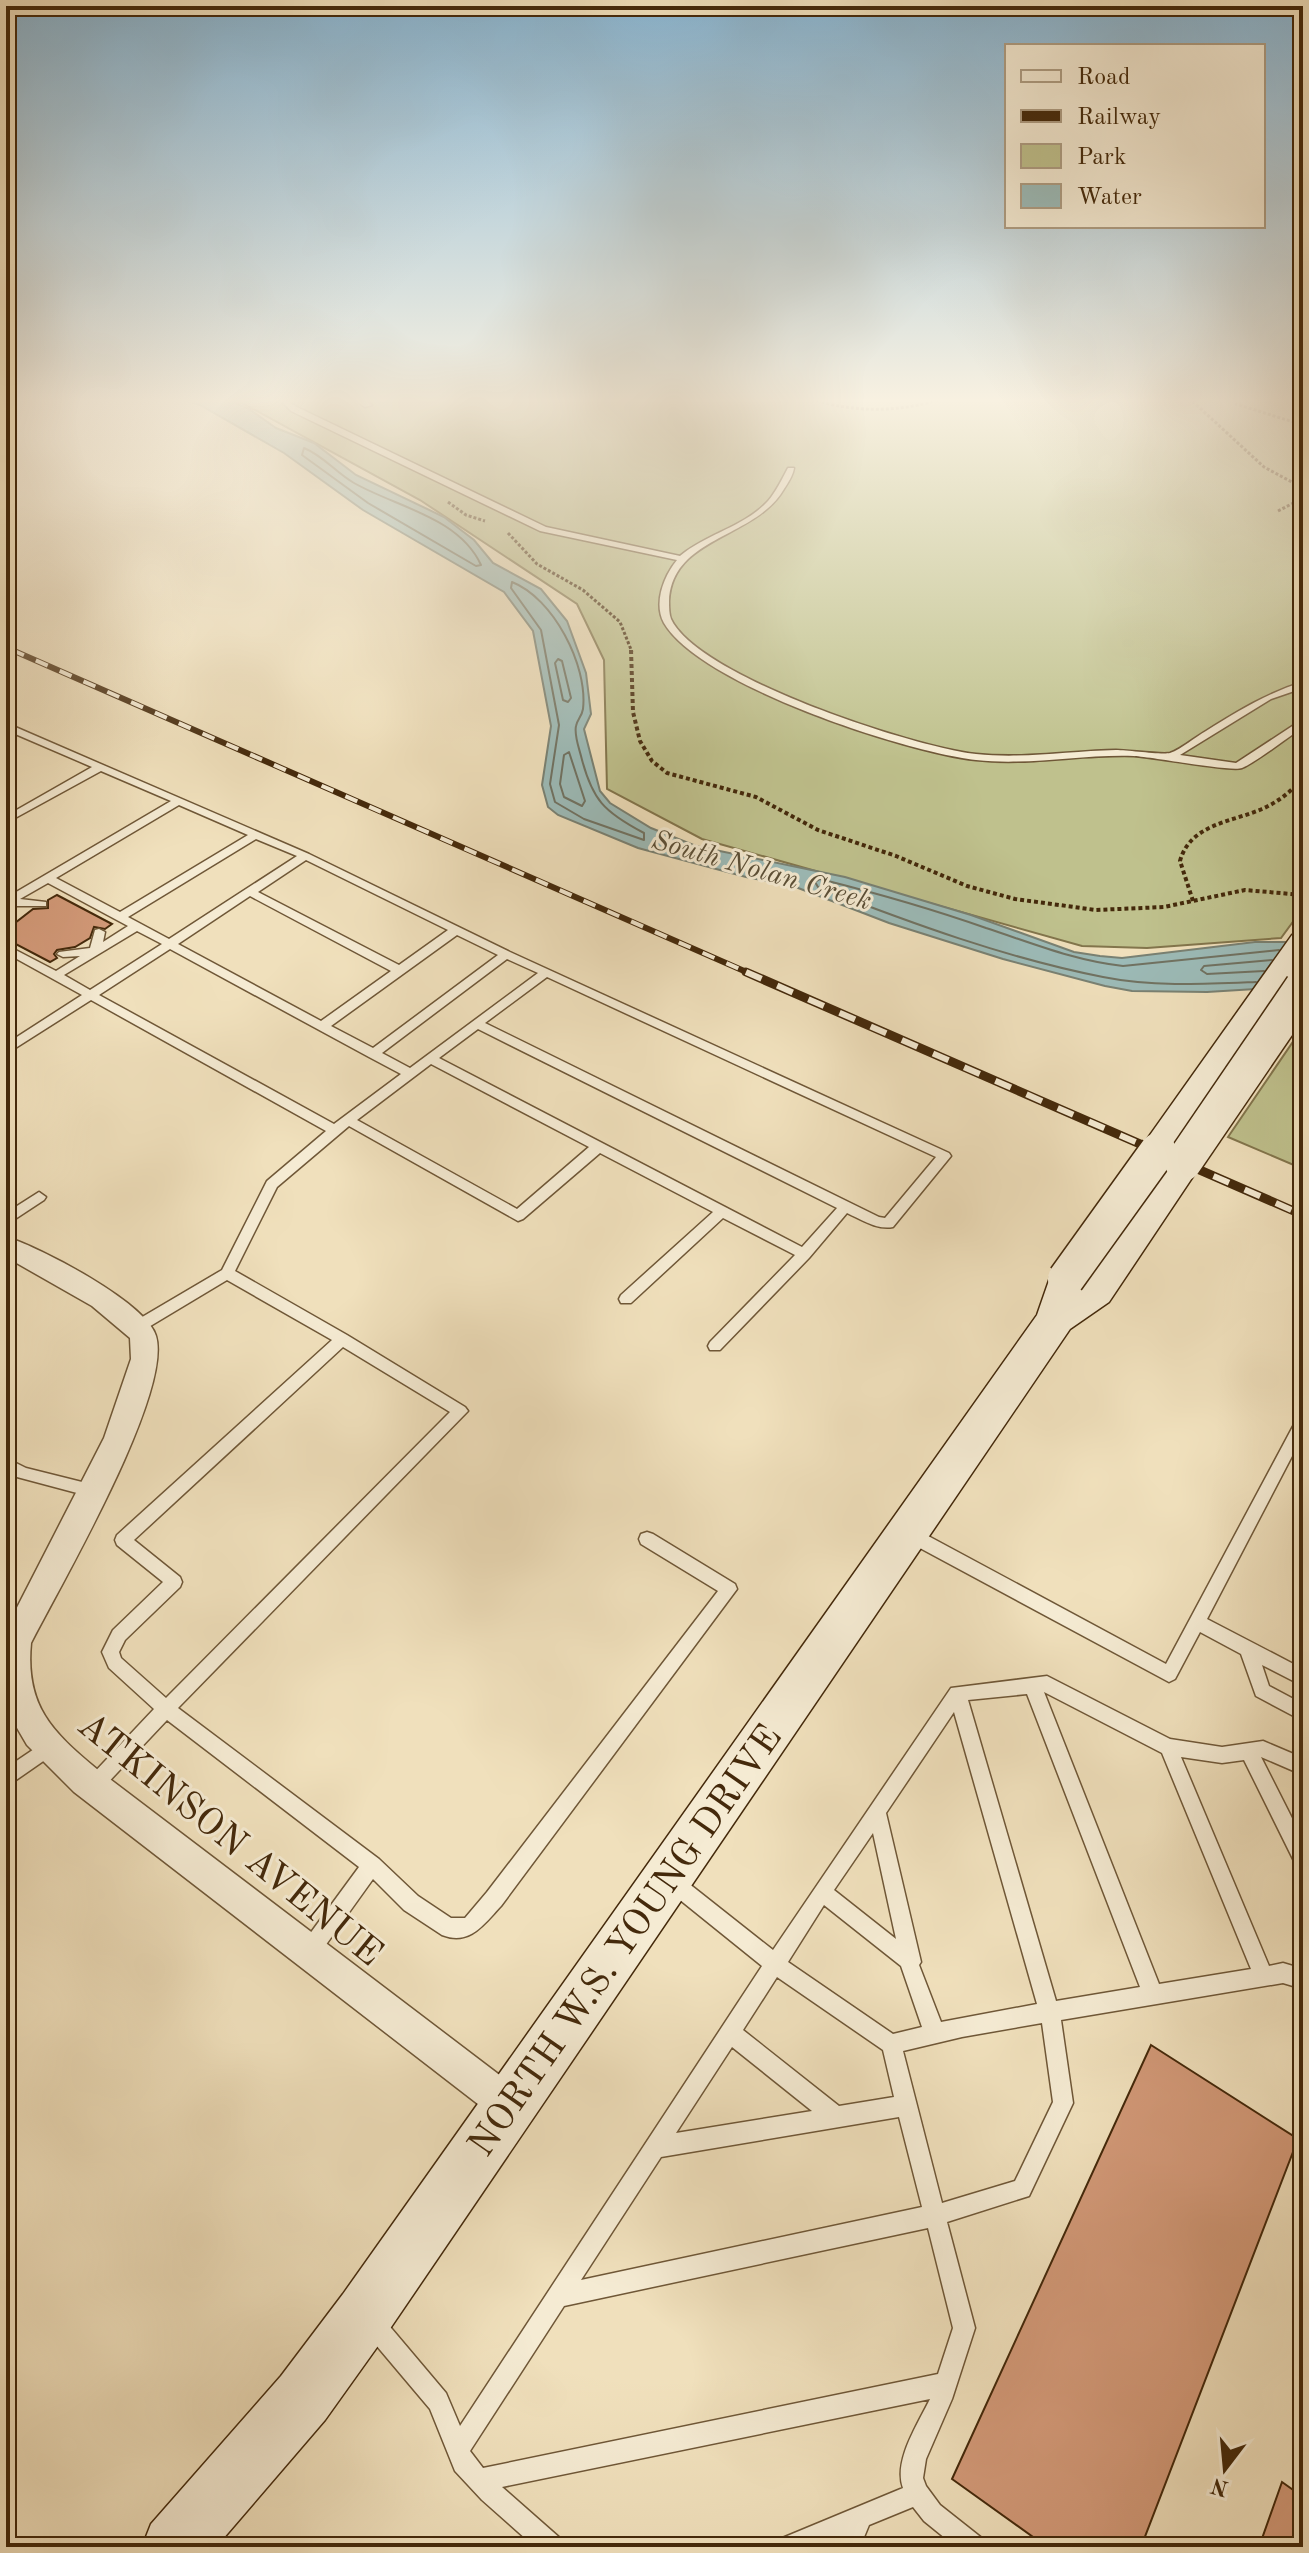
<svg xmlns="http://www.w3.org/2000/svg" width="1309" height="2553" viewBox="0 0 1309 2553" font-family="'Old Standard TT',serif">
	<rect width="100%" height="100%" fill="#f0e0bc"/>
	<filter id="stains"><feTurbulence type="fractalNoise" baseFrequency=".0025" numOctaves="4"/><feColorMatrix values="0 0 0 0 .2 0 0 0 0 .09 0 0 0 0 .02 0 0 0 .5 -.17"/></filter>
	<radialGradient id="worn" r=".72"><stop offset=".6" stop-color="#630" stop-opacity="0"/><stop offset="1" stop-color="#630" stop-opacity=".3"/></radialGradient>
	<g fill="#bfc18d" stroke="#82754c" stroke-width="2">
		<polygon points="233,398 883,398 891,403 899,398 1303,398 1303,908 1281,938 1147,948 1082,946 702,839 607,789 604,660 577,604 420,500"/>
		<polygon points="1303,1027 1303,1169 1228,1137"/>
	</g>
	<polygon fill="#9cbbb8" stroke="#798173" stroke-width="2" points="179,398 225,398 249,409 276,428 314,443 356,475 444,517 474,540 493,563 541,589 567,621 586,673 591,714 584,729 600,791 610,803 651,828 696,846 845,877 971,915 1074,952 1100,956 1122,958 1255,942 1303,942 1303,986 1207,992 1132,991 1105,986 1003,959 889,923 793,886 746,877 638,848 558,815 548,807 542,785 551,726 533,631 504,592 363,510 284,453 200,405"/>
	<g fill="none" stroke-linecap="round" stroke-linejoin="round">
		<g stroke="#707262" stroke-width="2">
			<path d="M304 448C324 456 336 473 354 483 396 507 459 517 481 565L476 566 368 503 302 455Z"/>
			<path d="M512 582C553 598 588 665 583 709 582 716 577 720 576 726 574 735 579 748 581 756 592 800 604 812 644 833V840L584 819 555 802 550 784 559 725 541 630 511 588Z"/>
			<polygon points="558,659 562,661 571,698 568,702 563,700 555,663"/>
			<polygon points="569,752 585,801 582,806 564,797 560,784 564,755"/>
			<polyline points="1264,971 1207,974 1201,970 1204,966 1272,960"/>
			<path d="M1256 982C1207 984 1152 987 1103 977 1006 958 911 923 818 887L815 882 820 879C876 893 932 909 986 928 1032 943 1075 961 1123 966L1279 950"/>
		</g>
	</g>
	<g fill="#d29978" stroke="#44290b" stroke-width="2">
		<polygon points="57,895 112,924 105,929 94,927 90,938 75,947 57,950 54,954 57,958 50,962 6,939 6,930 33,909 48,908 48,900"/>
		<polygon points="1151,2045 1298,2139 1141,2547 1047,2547 952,2479"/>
		<polygon points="1282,2482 1303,2497 1303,2547 1259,2547"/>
	</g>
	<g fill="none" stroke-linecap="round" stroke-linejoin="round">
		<defs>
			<g id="service">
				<path d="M285 398H293L291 403 297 407 546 527 680 556C706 534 744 527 768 501 776 492 782 479 788 468H794C793 475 788 483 784 489 755 539 672 536 669 601 669 607 669 614 671 619 698 677 913 747 976 754 1023 759 1069 751 1116 750 1128 750 1161 755 1170 753 1182 749 1195 737 1206 731 1238 711 1267 693 1303 682V688L1271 699 1180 755 1236 763 1300 721 1303 720V727C1287 738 1258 761 1242 768 1231 772 1153 757 1134 756 1082 754 1029 766 976 760 905 752 700 685 664 623 653 603 664 576 677 560L540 531 291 411 283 403Z"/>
				<polygon points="352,398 361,398 372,405 365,407"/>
				<path d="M6 723 309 854 510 952 949 1153 951 1156 893 1227C877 1230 862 1220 847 1213L809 1258 720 1350H710L708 1346 710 1342 795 1255 723 1218 631 1303H621L619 1299 621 1295 713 1212 600 1153 523 1219 518 1221 349 1126 277 1187 235 1271 347 1335 465 1407 468 1411 178 1708 379 1859 418 1896 451 1918H465L487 1892 718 1591 641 1544 639 1539 641 1534 647 1532 653 1534 735 1584 737 1589 501 1906C484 1924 470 1946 442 1935L404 1910 373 1879 315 1960 308 1963 301 1960 298 1953 301 1946 359 1867 167 1720 100 1791 94 1793 88 1791 85 1785 88 1779 154 1709 109 1668 102 1652 113 1630 163 1582 117 1545 115 1540 117 1535 332 1340 227 1280 142 1331H132L130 1327 132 1323 222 1270 267 1181 326 1131 91 1000 6 1054V1044L82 995 6 953V945L56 971 80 956 63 957 57 954 59 952 90 948 95 930 99 929 105 932 103 942 128 926 48 883 20 899 46 902V906H13V924L7 927 6 898 171 801 101 771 6 823V816L92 767 6 730ZM179 805 248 835 120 912 56 878ZM256 839 297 856 169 939 128 917ZM306 860 448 930 399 965 258 892ZM250 896 391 971 321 1021 178 944ZM137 931 162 944 90 990 64 975ZM457 935 498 955 373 1048 331 1026ZM170 949 369 1057 401 1074 334 1124 99 995ZM507 959 538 973 410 1068 382 1053ZM547 977 936 1157 885 1218 879 1217 485 1023ZM478 1029 837 1208 802 1247 439 1058ZM431 1064 589 1147 517 1209 357 1120ZM343 1347 450 1412 166 1698 121 1658 119 1652 125 1640 180 1587 182 1582 180 1577 134 1540Z"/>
				<polygon points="39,1192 46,1197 44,1200 6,1225 6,1213"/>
				<polygon points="1303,1415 1303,1435 1207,1619 1303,1669 1303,1686 1262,1665 1269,1686 1303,1704 1303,1721 1256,1696 1241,1654 1200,1632 1175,1679 1169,1682 905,1540 903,1535 905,1530 911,1528 917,1530 1166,1664 1298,1417"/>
				<polygon points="6,1458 26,1468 98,1486 100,1491 98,1496 92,1497 17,1477 6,1471"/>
				<path d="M1047 1676 1170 1739 1222 1747 1263 1741 1303 1758V1775L1261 1757 1303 1840V1868L1296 1865 1244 1760 1222 1763 1181 1757 1269 1966 1283 1963 1303 1969V1989L1283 1983 1061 2020 1073 2103 1029 2196 947 2222 975 2328 952 2399 926 2459 923 2478 926 2486 940 2505 983 2539 987 2547H956L924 2521 913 2507 869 2525 860 2547H836L840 2537 817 2547H776L780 2539 903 2488C893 2461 918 2424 930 2399L502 2487 561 2539 565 2547H535L482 2500 455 2471 430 2409 365 2332 362 2324 365 2316 373 2313 381 2316 446 2393 460 2426 762 1966 664 1887 662 1881 664 1875 671 1872 678 1875 773 1950 951 1688ZM1044 1692 1162 1753 1251 1969 1159 1984ZM1027 1694 1140 1987 1056 2001 968 1700ZM954 1712 1037 2004 941 2022 919 1965 921 1962 886 1813ZM873 1833 896 1939 834 1890ZM824 1905 901 1966 922 2027 893 2034 788 1962ZM777 1977 883 2050 894 2097 839 2106 743 2030ZM1042 2023 1053 2102 1015 2181 942 2203 903 2051 962 2037ZM732 2047 812 2111 676 2133ZM899 2117 922 2207 581 2280 661 2157ZM928 2228 953 2328 938 2374 483 2468 470 2451 564 2306Z"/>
				<polygon points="49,1739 55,1741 58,1747 55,1753 6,1787 6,1768"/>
			</g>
			<path id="minor" d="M6 1237C38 1246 147 1303 156 1336 173 1393 60 1586 31 1643 25 1706 52 1732 98 1770L522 2092 528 2105 522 2118 509 2124 496 2118 74 1792 27 1745 6 1709V1629L104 1438 131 1359 130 1338 92 1306 6 1257Z"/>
			<polygon id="secondary" points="1303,933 1303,965 1175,1153 1196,1154 1201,1163 1196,1172 1109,1302 1070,1329 385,2336 325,2420 216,2547 142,2547 151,2524 281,2376 343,2294 1037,1315 1053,1269 1066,1265 1079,1269 1084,1278 1166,1161 1145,1160 1140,1151 1145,1142 1292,935"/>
		</defs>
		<use href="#service" stroke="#6f5737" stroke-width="3"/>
		<use href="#minor" stroke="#6f5737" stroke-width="3"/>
		<use href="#secondary" stroke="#44290b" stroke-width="3"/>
		<g stroke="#44290b" stroke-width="3" stroke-dasharray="3 2" stroke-linecap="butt">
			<path d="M807 398C854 413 898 413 945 398"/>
			<polyline points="1189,398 1264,467 1303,488"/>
			<polyline points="1233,398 1236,404 1303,425"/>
			<polyline points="1303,469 1295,471 1303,476"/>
			<polyline points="448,502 466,515 485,521"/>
			<polyline points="1278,511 1303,498"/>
			<polyline points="508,533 537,564 583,590 620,622 632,652"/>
		</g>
		<g stroke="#44290b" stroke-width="4" stroke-dasharray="4 3" stroke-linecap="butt">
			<polyline points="631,650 633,712 640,741 652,761 667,773 756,797 818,830 896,856 967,886 1015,899 1096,910 1164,907 1245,890 1303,895"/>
			<path d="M1193 901 1180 861C1190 824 1232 822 1262 809 1278 802 1292 791 1303 778"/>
		</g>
		<use href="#service" fill="#f5ebd3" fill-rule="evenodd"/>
		<use href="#minor" fill="#f5ebd3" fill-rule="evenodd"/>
		<use href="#secondary" fill="#f5ebd3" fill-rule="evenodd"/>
		<defs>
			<polyline id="rail-far2" points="6,648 16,652"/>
			<polyline id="rail-far1" points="12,650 751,974"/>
			<polyline id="rail" points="746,972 1303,1215"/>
		</defs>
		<use href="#rail-far2" stroke="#44290b" stroke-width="5"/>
		<use href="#rail-far1" stroke="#44290b" stroke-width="6"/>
		<use href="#rail" stroke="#44290b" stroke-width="9"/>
		<use href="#rail-far2" stroke="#f5ebd3" stroke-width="3" stroke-dasharray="10" stroke-linecap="butt"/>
		<use href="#rail-far1" stroke="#f5ebd3" stroke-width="4" stroke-dasharray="13" stroke-linecap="butt"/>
		<use href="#rail" stroke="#f5ebd3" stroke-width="6" stroke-dasharray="17" stroke-linecap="butt"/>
		<defs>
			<g id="secondary-bridge">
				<polyline points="1183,1163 1303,987"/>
				<polyline points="1066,1279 1158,1151"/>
			</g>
		</defs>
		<use href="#secondary-bridge" stroke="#44290b" stroke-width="39" stroke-linecap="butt"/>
		<use href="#secondary-bridge" stroke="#f5ebd3" stroke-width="36"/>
	</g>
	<linearGradient id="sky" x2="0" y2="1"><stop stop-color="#89b7d5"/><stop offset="0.53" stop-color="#f8f1e1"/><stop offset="1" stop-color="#f8f1e1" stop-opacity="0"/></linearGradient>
	<rect width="1309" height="756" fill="url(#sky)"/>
	<g text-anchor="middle" stroke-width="6" stroke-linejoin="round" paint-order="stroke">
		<g font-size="28" font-style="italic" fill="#5a4e36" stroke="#f5ebd3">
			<text transform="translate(762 869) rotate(16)" y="10">South Nolan Creek</text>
		</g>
		<g font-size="38" fill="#44290b" stroke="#f5ebd3">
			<text transform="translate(231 1838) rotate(39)" y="13">ATKINSON AVENUE</text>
			<text transform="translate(624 1940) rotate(-55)" y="13">NORTH W.S. YOUNG DRIVE</text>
		</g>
	</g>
	<rect width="1309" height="2553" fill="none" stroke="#f0e0bc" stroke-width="32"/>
	<rect x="8" y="8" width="1293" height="2537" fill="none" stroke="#44290b" stroke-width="4"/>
	<rect x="16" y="16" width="1277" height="2521" fill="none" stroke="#44290b" stroke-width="2"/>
	<rect x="1005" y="44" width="260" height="184" fill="#f5ebd3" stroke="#ae9d83" stroke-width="2"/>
	<rect x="1021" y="70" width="40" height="12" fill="#f5ebd3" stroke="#ae9d83" stroke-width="2"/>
	<text x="1077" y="84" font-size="24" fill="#44290b">Road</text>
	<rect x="1021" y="110" width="40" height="12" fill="#44290b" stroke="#ae9d83" stroke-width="2"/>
	<text x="1077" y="124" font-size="24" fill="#44290b">Railway</text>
	<rect x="1021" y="144" width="40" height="24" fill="#bfc18d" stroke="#ae9d83" stroke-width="2"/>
	<text x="1077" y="164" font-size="24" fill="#44290b">Park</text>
	<rect x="1021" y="184" width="40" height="24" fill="#9cbbb8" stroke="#ae9d83" stroke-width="2"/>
	<text x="1077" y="204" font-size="24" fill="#44290b">Water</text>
	<g transform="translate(1225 2469) rotate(196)" stroke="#f5ebd3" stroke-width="6" paint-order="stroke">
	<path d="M0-6L14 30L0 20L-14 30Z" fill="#44290b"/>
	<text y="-12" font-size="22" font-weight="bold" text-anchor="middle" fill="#44290b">N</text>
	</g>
	<rect width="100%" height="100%" filter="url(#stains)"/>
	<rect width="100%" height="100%" fill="url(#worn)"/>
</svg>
